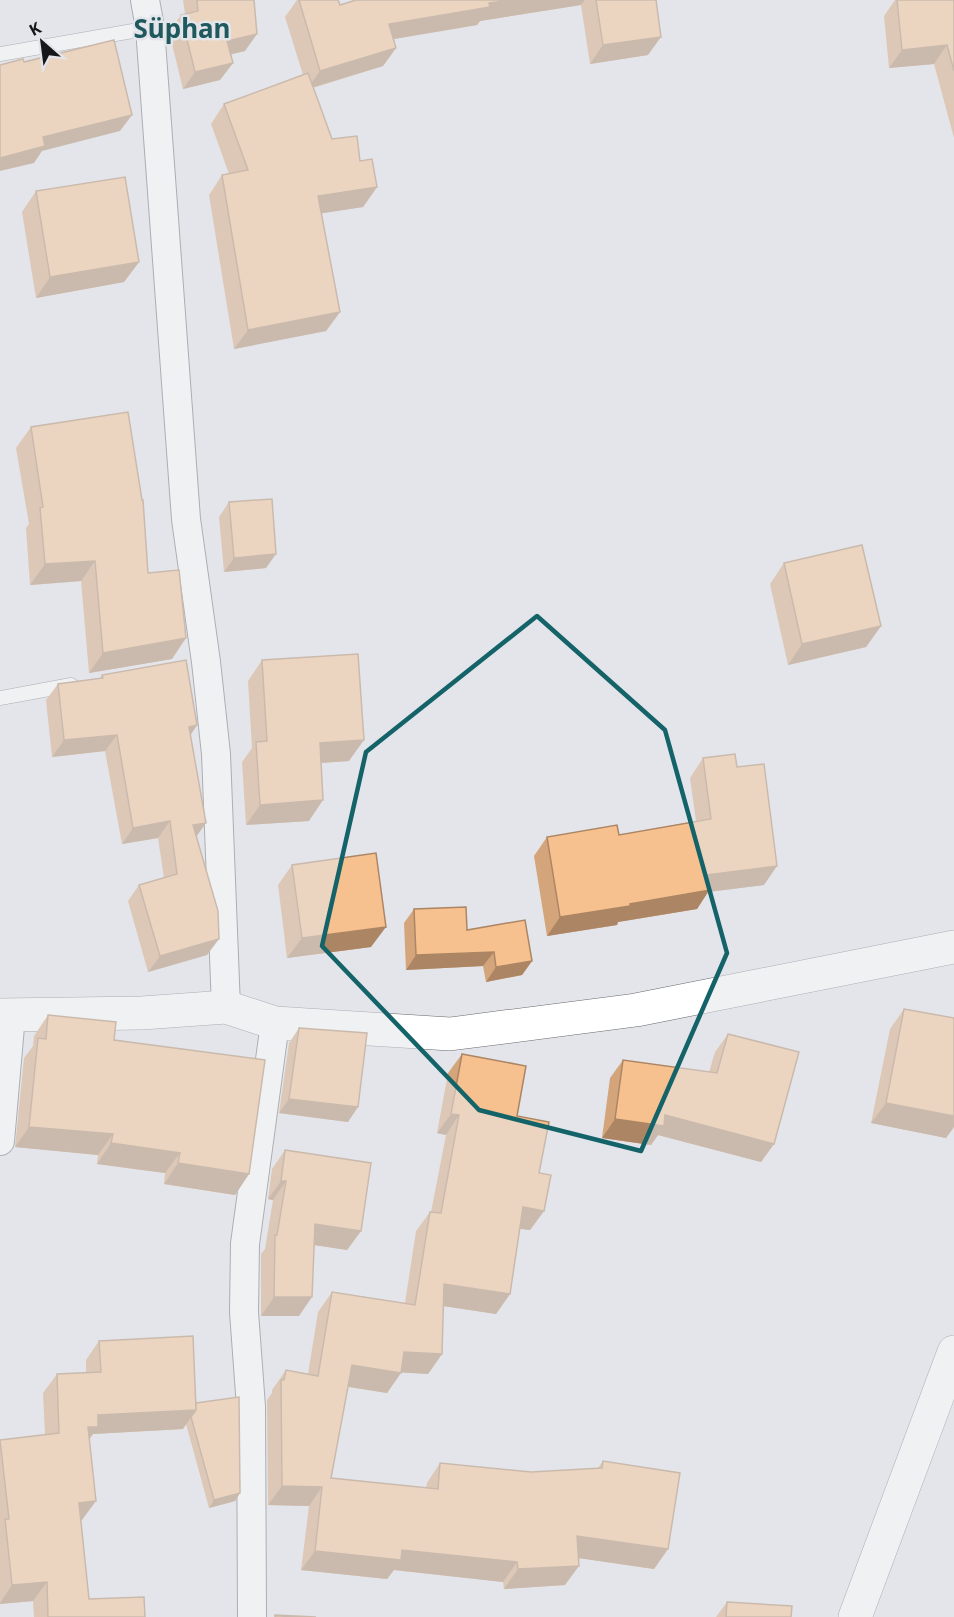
<svg xmlns="http://www.w3.org/2000/svg" width="954" height="1617" viewBox="0 0 954 1617" font-family="'Noto Sans',sans-serif">
	<rect width="100%" height="100%" fill="#e3e5ea"/>
	<g fill="none" stroke-linecap="round" stroke-linejoin="round">
		<defs>
			<g id="lane">
				<polyline points="0,54 150,28"/>
				<polyline points="0,698 71,685"/>
			</g>
			<g id="street">
				<polyline points="145,0 150,28 186,519 206,662 216,754 226,1007"/>
				<polyline points="0,1141 11,1015"/>
				<polyline points="252,1617 251,1407 244,1312 245,1244 275,1023"/>
			</g>
			<g id="secondary">
				<polyline points="0,1015 142,1013 226,1007 275,1023 450,1034 636,1010 954,947"/>
				<polyline points="855,1617 954,1352"/>
			</g>
		</defs>
		<use href="#lane" stroke="#686a6f" stroke-width="15"/>
		<use href="#street" stroke="#686a6f" stroke-width="30"/>
		<use href="#secondary" stroke="#686a6f" stroke-width="34"/>
		<use href="#lane" stroke="#fff" stroke-width="14"/>
		<use href="#street" stroke="#fff" stroke-width="28"/>
		<use href="#secondary" stroke="#fff" stroke-width="33"/>
	</g>
	<g fill="#d4a57b">
		<polygon points="183,0 254,0 245,51 231,54 233,63 220,80 183,89 169,32 181,15 185,14"/>
		<polygon points="297,0 338,0 340,5 356,0 656,0 648,55 590,64 581,5 480,21 477,25 394,39 396,48 383,66 313,88 332,139 360,161 377,187 363,207 321,213 340,312 326,331 234,349 209,195 222,175 229,174 211,124 224,104 303,75 285,17"/>
		<polygon points="895,0 954,0 954,138 934,64 889,68 884,16"/>
		<polygon points="36,191 139,262 124,282 36,298 22,212"/>
		<polygon points="31,427 148,573 172,659 89,673 81,581 30,585 26,528 29,524 16,448"/>
		<polygon points="229,502 266,568 224,572 219,517"/>
		<polygon points="784,563 881,626 866,647 788,665 770,584"/>
		<polygon points="262,660 349,761 321,763 309,821 246,825 242,762 252,748 248,681"/>
		<polygon points="102,675 197,725 190,735 197,836 207,955 148,972 128,901 139,885 164,878 158,838 122,844 105,751 52,757 46,700 58,684 100,678"/>
		<polygon points="703,758 737,767 764,885 708,892 697,909 618,922 617,925 547,936 534,856 547,837 619,835 696,821 690,778"/>
		<polygon points="292,865 371,947 287,958 278,885"/>
		<polygon points="414,909 467,930 532,961 522,975 486,982 483,966 406,970 404,923"/>
		<polygon points="904,1009 954,1018 954,1127 946,1138 871,1123 890,1029"/>
		<polygon points="48,1015 114,1040 249,1174 235,1195 164,1184 165,1173 97,1164 98,1155 15,1147 24,1058 33,1046 34,1036"/>
		<polygon points="299,1028 348,1122 279,1113 289,1043"/>
		<polygon points="728,1034 774,1144 761,1162 658,1135 651,1145 602,1138 610,1078 623,1060 709,1072 715,1052"/>
		<polygon points="462,1054 517,1116 539,1173 544,1211 530,1230 520,1229 510,1294 496,1314 443,1306 442,1354 428,1374 401,1372 387,1393 348,1387 331,1478 426,1488 427,1483 440,1463 531,1472 598,1468 603,1461 668,1549 654,1569 579,1558 565,1585 504,1589 503,1582 394,1570 387,1579 301,1570 309,1506 268,1505 267,1400 272,1393 272,1390 286,1370 308,1374 318,1312 332,1292 405,1303 416,1231 430,1212 431,1212 446,1135 437,1133 448,1073"/>
		<polygon points="285,1150 361,1231 347,1250 314,1245 299,1316 261,1316 261,1254 265,1249 273,1200 268,1199 272,1169"/>
		<polygon points="99,1341 196,1403 240,1493 235,1501 209,1508 186,1424 183,1429 93,1434 89,1440 82,1520 81,1520 89,1599 145,1617 34,1617 33,1601 0,1604 0,1440 45,1435 43,1393 57,1374 86,1373 86,1360"/>
		<polygon points="727,1602 791,1617 716,1617"/>
	</g>
	<g fill="#ac8664">
		<polygon points="509,0 585,0 581,5 480,21 477,25 376,42 389,24 489,3"/>
		<polygon points="257,34 245,51 215,58 227,41"/>
		<polygon points="661,37 648,55 590,64 603,45"/>
		<polygon points="947,45 934,64 889,68 902,50"/>
		<polygon points="396,48 383,66 307,89 320,71"/>
		<polygon points="233,63 220,80 183,89 195,72"/>
		<polygon points="132,115 120,131 42,151 34,163 0,171 0,158 43,137"/>
		<polygon points="377,187 363,207 305,216 318,196"/>
		<polygon points="139,262 124,282 36,298 50,277"/>
		<polygon points="340,312 326,331 234,349 248,330"/>
		<polygon points="276,554 266,568 224,572 234,558"/>
		<polygon points="95,561 81,581 30,585 45,564"/>
		<polygon points="881,626 866,647 788,665 802,644"/>
		<polygon points="186,638 172,659 89,673 103,653"/>
		<polygon points="197,725 186,742 189,727"/>
		<polygon points="117,735 105,751 52,757 64,740"/>
		<polygon points="364,740 349,761 305,764 320,743"/>
		<polygon points="323,800 309,821 246,825 260,805"/>
		<polygon points="170,821 158,838 122,844 133,828"/>
		<polygon points="206,823 194,840 193,825"/>
		<polygon points="777,866 764,885 708,892 697,909 618,922 617,925 547,936 560,917 630,904 707,875"/>
		<polygon points="386,927 371,947 287,958 302,938"/>
		<polygon points="219,939 207,955 148,972 160,956"/>
		<polygon points="494,952 483,966 406,970 416,955"/>
		<polygon points="532,961 522,975 486,982 496,967"/>
		<polygon points="289,1099 358,1107 348,1122 279,1113"/>
		<polygon points="886,1103 954,1116 954,1127 946,1138 871,1123"/>
		<polygon points="451,1114 459,1115 446,1135 437,1133"/>
		<polygon points="665,1115 774,1144 761,1162 658,1135 651,1145 602,1138 615,1119"/>
		<polygon points="29,1127 113,1134 98,1155 15,1147"/>
		<polygon points="111,1143 180,1153 165,1173 97,1164"/>
		<polygon points="178,1163 249,1174 235,1195 164,1184"/>
		<polygon points="281,1181 286,1181 273,1200 268,1199"/>
		<polygon points="523,1207 544,1211 530,1230 509,1227"/>
		<polygon points="315,1224 361,1231 347,1250 301,1243"/>
		<polygon points="444,1284 510,1294 496,1314 430,1304"/>
		<polygon points="274,1297 312,1297 299,1316 261,1316"/>
		<polygon points="404,1352 442,1354 428,1374 393,1372 401,1373 387,1393 338,1385 352,1365"/>
		<polygon points="196,1410 183,1429 93,1434 85,1445 88,1427 98,1415"/>
		<polygon points="282,1486 322,1487 309,1506 268,1505"/>
		<polygon points="240,1493 235,1501 209,1508 214,1500"/>
		<polygon points="96,1501 82,1520 65,1522 79,1503"/>
		<polygon points="577,1536 668,1549 654,1569 564,1556"/>
		<polygon points="402,1550 517,1562 503,1582 394,1570 387,1579 301,1570 315,1551"/>
		<polygon points="579,1566 565,1585 504,1589 518,1569"/>
		<polygon points="47,1582 33,1601 0,1604 0,1603 12,1585"/>
	</g>
	<g fill="#f6c08f" stroke="#ac8664" stroke-width="1.5">
		<polygon points="197,0 254,0 257,34 227,41 233,63 195,72 181,15 198,11"/>
		<polygon points="299,0 338,0 340,5 356,0 509,0 489,3 490,7 389,24 396,48 320,71"/>
		<polygon points="596,0 656,0 661,37 603,45"/>
		<polygon points="897,0 954,0 954,71 947,45 902,50"/>
		<polygon points="114,40 132,115 43,137 45,146 0,158 0,65 23,59 24,62"/>
		<polygon points="308,73 332,139 357,136 360,161 372,159 377,187 318,196 340,312 248,330 222,175 248,170 224,104"/>
		<polygon points="125,177 139,262 50,277 36,191"/>
		<polygon points="128,412 142,500 143,500 148,573 179,570 186,638 103,653 95,561 45,564 40,508 43,507 31,427"/>
		<polygon points="272,499 276,554 234,558 229,502"/>
		<polygon points="862,545 881,626 802,644 784,563"/>
		<polygon points="358,654 364,740 320,743 323,800 260,805 256,742 267,741 262,660"/>
		<polygon points="186,660 197,725 189,727 206,823 193,825 218,911 219,939 160,956 139,885 177,874 170,821 133,828 117,735 64,740 58,684 103,678 102,675"/>
		<polygon points="735,754 737,767 764,764 777,866 707,875 710,890 630,904 630,906 560,917 547,837 617,825 619,835 711,819 703,758"/>
		<polygon points="376,853 386,927 302,938 292,865"/>
		<polygon points="466,907 467,930 525,920 532,961 496,967 494,952 416,955 414,909"/>
		<polygon points="904,1009 954,1018 954,1116 886,1103"/>
		<polygon points="48,1015 116,1022 114,1040 265,1060 249,1174 178,1163 180,1153 111,1143 113,1134 29,1127 38,1038 46,1039"/>
		<polygon points="299,1028 367,1033 358,1107 289,1099"/>
		<polygon points="728,1034 799,1052 774,1144 665,1115 664,1126 615,1119 623,1060 717,1073"/>
		<polygon points="462,1054 526,1066 517,1116 549,1122 539,1173 551,1175 544,1211 523,1207 510,1294 444,1284 442,1354 404,1352 401,1373 352,1365 331,1478 438,1489 440,1463 531,1472 602,1468 603,1461 680,1473 668,1549 577,1536 579,1566 518,1569 517,1562 402,1550 401,1560 315,1551 322,1487 282,1486 281,1380 284,1380 286,1370 318,1376 332,1292 415,1305 430,1212 441,1213 459,1115 451,1114"/>
		<polygon points="285,1150 371,1163 361,1231 315,1224 312,1297 274,1297 275,1235 277,1235 286,1181 281,1181"/>
		<polygon points="193,1336 196,1410 98,1415 98,1427 88,1427 96,1501 79,1503 89,1599 144,1597 145,1617 48,1617 47,1582 12,1585 5,1519 9,1519 0,1440 59,1433 57,1374 101,1372 99,1341"/>
		<polygon points="239,1397 240,1493 214,1500 191,1417 196,1410 196,1403"/>
		<polygon points="727,1602 792,1606 791,1617 726,1617"/>
		<polygon points="275,1615 316,1617 275,1617"/>
	</g>
	<path d="M0 0H954V1617H0ZM537 616 665 730 727 953 641 1151 479 1110 322 946 366 752Z" fill="#e3e5ea" fill-opacity=".55" fill-rule="evenodd"/>
	<path fill="none" stroke="#146369" stroke-width="4.5" stroke-linejoin="round" d="M537 616 665 730 727 953 641 1151 479 1110 322 946 366 752Z"/>
	<g text-anchor="middle" stroke-width="5" stroke-linejoin="round" paint-order="stroke">
		<g font-size="26" font-weight="bold" fill="#1f595e" stroke="#e3e5ea">
			<text x="182" y="38">Süphan</text>
		</g>
	</g>
	<g transform="translate(42 42) rotate(332)" stroke="#e3e5ea" stroke-width="4.5" paint-order="stroke">
	<path d="M0-4.5L10 22L0 15L-10 22Z" fill="#161719"/>
	<text y="-9" font-size="16" font-weight="bold" text-anchor="middle" fill="#161719">K</text>
	</g>
</svg>
